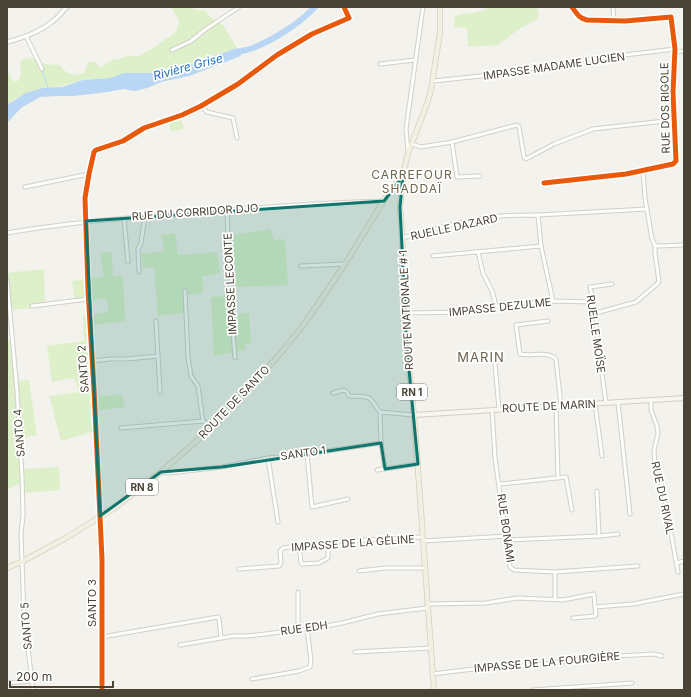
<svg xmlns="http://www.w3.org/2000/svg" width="691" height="697" viewBox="0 0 691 697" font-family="Inter,sans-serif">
	<rect width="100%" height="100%" fill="#f3f2ec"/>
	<g fill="#ddf0ca">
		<path d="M171 7H189L197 10H204L214 20 223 25 237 48 177 69 151 73H124L110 78 83 80 16 98 7 105V69L11 78 15 82 18 81 21 74 20 62C27 56 33 58 40 60L42 63C47 65 53 64 58 65 62 66 62 68 65 71 70 75 79 76 84 73L88 62H96L98 66 102 67 112 60 119 59 127 56H139L153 48 176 32 179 21Z"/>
		<path d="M489 7H537L539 15 536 20 519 29 498 45 468 47 467 28 454 27 455 16C465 12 482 14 489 7Z"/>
		<polygon points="181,119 184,129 171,132 169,123"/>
		<polygon points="270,229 274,240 285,239 288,285 236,287 232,235"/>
		<polygon points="175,233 178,255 217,252 220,273 202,277 203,293 187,295 188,312 158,316 154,267 143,268 141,254 164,251 161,235"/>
		<polygon points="112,252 113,276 123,276 125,321 93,325 99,397 122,394 125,407 93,411 95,431 61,441 49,396 79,392 74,378 52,382 47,346 84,341 83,316 109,312 106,298 75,303 72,281 104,277 100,253"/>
		<polygon points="44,269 45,307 7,310 7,273"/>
		<polygon points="234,296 235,314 249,313 251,343 245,344 245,350 214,356 211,297"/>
		<polygon points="15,340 15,365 19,381 29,380 37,435 22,438 24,469 59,467 60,490 25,493 18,484 7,490 7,341"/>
	</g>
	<polygon fill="#b9d7f4" points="237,48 241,56 189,76 161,82 150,87 140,90 134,91 123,89 107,92 74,96 57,96 40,97 21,108 7,123 7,105 26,93 43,88 62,87 83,80 110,78 124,73 151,73 177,69"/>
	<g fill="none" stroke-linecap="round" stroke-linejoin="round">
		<g stroke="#b9d7f4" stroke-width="1">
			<polyline points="63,14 70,7"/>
			<polyline points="30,37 35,34"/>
			<polyline points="26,40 30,47"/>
			<polyline points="42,71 48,87"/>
		</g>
		<path stroke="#b9d7f4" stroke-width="6" d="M232 54C238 51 244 51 250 49 272 41 299 24 315 7"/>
		<defs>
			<g id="minor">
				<polyline points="613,7 614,21"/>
				<polyline points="26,36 42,69"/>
				<polyline points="172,50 191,41 206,29 239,7"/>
				<polyline points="675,52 684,51"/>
				<polyline points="380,64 415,60"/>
				<polyline points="433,81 500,74 574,61 675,49"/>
				<polyline points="201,106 207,112 233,118 237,138"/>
				<polyline points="452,142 457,177 480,176"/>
				<polyline points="412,144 421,147 452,142 517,125 519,127 524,157 526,159 554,144 593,129 674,120"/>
				<polyline points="408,151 406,129 423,7"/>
				<polyline points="643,171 645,198 652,239 655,245 658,246 684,245"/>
				<path d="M544 183 626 174 673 164 676 161 673 92 675 49 671 17 625 21 587 20C579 18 577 14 572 7"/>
				<polyline points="25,187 89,174"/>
				<polyline points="227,210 231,306 235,358"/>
				<polyline points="538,215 647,209"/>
				<polyline points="124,218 128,262"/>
				<path d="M7 233C64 223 121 218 178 214 247 208 315 203 384 201"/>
				<path d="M402 238C434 229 467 219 501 216 513 215 526 215 538 215L541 246 553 301"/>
				<polyline points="478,252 483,273 492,291 496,306"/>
				<polyline points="433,256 541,246"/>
				<polyline points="301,266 345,264"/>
				<polyline points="139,272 138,249 141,243 145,216"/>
				<polyline points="7,280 17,391 22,476 23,515 21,534 24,615 33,690"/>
				<polyline points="185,291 188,357 191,376 198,386 203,421 213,427"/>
				<polyline points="32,306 88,299"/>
				<polyline points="406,313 467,312 496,306 553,301 593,302"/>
				<polyline points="596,313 636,302 657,284 659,282 655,253 655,245"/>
				<polyline points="156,321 160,392"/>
				<path d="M548 321 516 325 520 354C532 357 546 350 556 359L561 406"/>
				<polyline points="92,361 110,359 127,359 158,356"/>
				<polyline points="495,364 499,409"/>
				<path d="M333 393 344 390 347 392 349 396C371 398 366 392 380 412"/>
				<polyline points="651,400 651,410 657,426 658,434 654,450 655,465 659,475 665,500 678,572"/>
				<polyline points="618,402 630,514"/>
				<polyline points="595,403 602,456"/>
				<polyline points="606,403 597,338 596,313 590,287 612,284"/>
				<polyline points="556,406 558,478"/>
				<polyline points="492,409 495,458 510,567 514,570 555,572 638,566"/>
				<polyline points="121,428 203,421"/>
				<polyline points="381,443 385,469"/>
				<polyline points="307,454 312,507 348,499"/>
				<polyline points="268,458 278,522"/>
				<polyline points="377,470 418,464"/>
				<polyline points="161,472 169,473 222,467 268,458 307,454 381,443 380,412 414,415"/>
				<polyline points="500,484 566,477 572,510"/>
				<polyline points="599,536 618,534"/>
				<polyline points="507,540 599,536 597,491"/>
				<polyline points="423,541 507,536"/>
				<polyline points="299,546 301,562 302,564 319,563 328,558 328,542"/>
				<polyline points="676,563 684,561"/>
				<polyline points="239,569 279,566 281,563 280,551 283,548 328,542 422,537"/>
				<polyline points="359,571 385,568 424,568"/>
				<polyline points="298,592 298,630"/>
				<polyline points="555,599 555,572"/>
				<polyline points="427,604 486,603 517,598 563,600 594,594 595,607 633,604 684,594"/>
				<polyline points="573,618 595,616 596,615 595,607"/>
				<polyline points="102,637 218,617 219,619 221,638"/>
				<polyline points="180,645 233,636 247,636 316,628 342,623 378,614 427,608"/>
				<polyline points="355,652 431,648"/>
				<polyline points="432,674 490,667 512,667 618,656 654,654 662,656"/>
				<polyline points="252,679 299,671 310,667 311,660 307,629"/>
				<polyline points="7,683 31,681"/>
				<polyline points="102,690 102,559 94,390 88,290 85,198 89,174 94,152 96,150 123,141 144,128 182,115 201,106 238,84 277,55 312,34 349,18 344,7"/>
				<polyline points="532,690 632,683"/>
			</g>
			<path id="tertiary" d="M7 42C23 38 40 32 53 21 59 17 62 11 67 7"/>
			<polyline id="secondary" points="414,415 684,398"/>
			<g id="primary">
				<polyline points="7,568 23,561 64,539 113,509 161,472 216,424 281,353 307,320 345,264 392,187 403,176"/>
				<polyline points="434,690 414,415 407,348 406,296 400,207 403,176 408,153 427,104 431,90 440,32 440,7"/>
			</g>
		</defs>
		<use href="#minor" stroke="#d1cfc9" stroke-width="5"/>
		<use href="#tertiary" stroke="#d1cfc9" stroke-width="5.5"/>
		<use href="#secondary" stroke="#d3d0c2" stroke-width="6"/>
		<use href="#primary" stroke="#d7d0b7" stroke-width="6"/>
		<use href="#minor" stroke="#fdfdfc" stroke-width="3"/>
		<use href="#tertiary" stroke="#fdfdfc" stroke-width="3.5"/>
		<use href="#secondary" stroke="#f7f6ef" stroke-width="4"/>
		<use href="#primary" stroke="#f2efe4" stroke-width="4.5"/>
		<defs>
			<g id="cycleway">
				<path d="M544 183 626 174 673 164 676 161 673 92 675 49 671 17 625 21 587 20C579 18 577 14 572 7"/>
				<polyline points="102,690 102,559 94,390 88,290 85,198 89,174 94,152 96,150 123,141 144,128 182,115 201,106 238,84 277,55 312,34 349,18 344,7"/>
			</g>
		</defs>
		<use href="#cycleway" stroke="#fff" stroke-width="8"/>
		<use href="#cycleway" stroke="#e8590c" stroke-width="5"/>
	</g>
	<path fill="#0f766e" fill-opacity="0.2" stroke="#0f766e" stroke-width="3" stroke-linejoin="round" d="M403 176 400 207 407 348 418 464 385 469 381 443 222 467 161 472 100 516 86 221 384 201Z"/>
	<g text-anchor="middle" stroke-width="3.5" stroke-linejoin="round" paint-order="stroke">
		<g fill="#fff" stroke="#807c72" stroke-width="1">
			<rect x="397" y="384" width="30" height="16" rx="3"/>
			<rect x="126" y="479" width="32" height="16" rx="3"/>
		</g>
		<g font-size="10" font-weight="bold" fill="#4a4436">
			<text x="412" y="396">RN 1</text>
			<text x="142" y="491">RN 8</text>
		</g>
		<g font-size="11" fill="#4a4436" stroke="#fff">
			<text transform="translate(554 66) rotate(-8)" y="4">IMPASSE MADAME LUCIEN</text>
			<text transform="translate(665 108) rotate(-91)" y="4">RUE DOS RIGOLE</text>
			<text transform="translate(195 212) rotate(-4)" y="4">RUE DU CORRIDOR DJO</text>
			<text transform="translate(454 227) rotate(-12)" y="4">RUELLE DAZARD</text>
			<text transform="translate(230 284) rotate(-93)" y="4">IMPASSE LECONTE</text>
			<text transform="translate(500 307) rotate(-6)" y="4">IMPASSE DEZULME</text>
			<text transform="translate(406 310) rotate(-93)" y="4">ROUTE NATIONALE # 1</text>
			<text transform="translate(596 334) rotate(82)" y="4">RUELLE MOÏSE</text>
			<text transform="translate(83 369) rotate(-94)" y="4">SANTO 2</text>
			<text transform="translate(234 402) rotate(-46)" y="4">ROUTE DE SANTO</text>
			<text transform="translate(549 406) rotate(-3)" y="4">ROUTE DE MARIN</text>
			<text transform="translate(19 433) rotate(-94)" y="4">SANTO 4</text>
			<text transform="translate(303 453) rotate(-8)" y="4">SANTO 1</text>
			<text transform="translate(663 498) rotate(78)" y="4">RUE DU RIVAL</text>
			<text transform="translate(506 528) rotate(82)" y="4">RUE BONAMI</text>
			<text transform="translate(353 543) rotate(-4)" y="4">IMPASSE DE LA GÉLINE</text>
			<text transform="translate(92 603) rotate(-90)" y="4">SANTO 3</text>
			<text transform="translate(26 626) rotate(-94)" y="4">SANTO 5</text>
			<text transform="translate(304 628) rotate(-8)" y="4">RUE EDH</text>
			<text transform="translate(547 662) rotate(-5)" y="4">IMPASSE DE LA FOURGIÈRE</text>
		</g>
		<g font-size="12" font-style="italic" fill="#2370c2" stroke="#fff">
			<text transform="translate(188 67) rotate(-15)" y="4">Rivière Grise</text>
		</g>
		<g font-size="12" letter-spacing="1" fill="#6e644c" stroke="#fff">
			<text x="412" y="179">CARREFOUR<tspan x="412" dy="14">SHADDAÏ</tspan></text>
		</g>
		<g font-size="13" letter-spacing="1" fill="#6e644c" stroke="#fff">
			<text x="481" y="362">MARIN</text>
		</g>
	</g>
	<rect width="691" height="697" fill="none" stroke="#4a4436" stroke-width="16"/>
	<path d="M10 681v6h103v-6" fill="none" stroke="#4a4436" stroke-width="2"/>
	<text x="16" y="681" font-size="12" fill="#4a4436" stroke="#ffffff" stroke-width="3" paint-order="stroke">200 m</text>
</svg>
